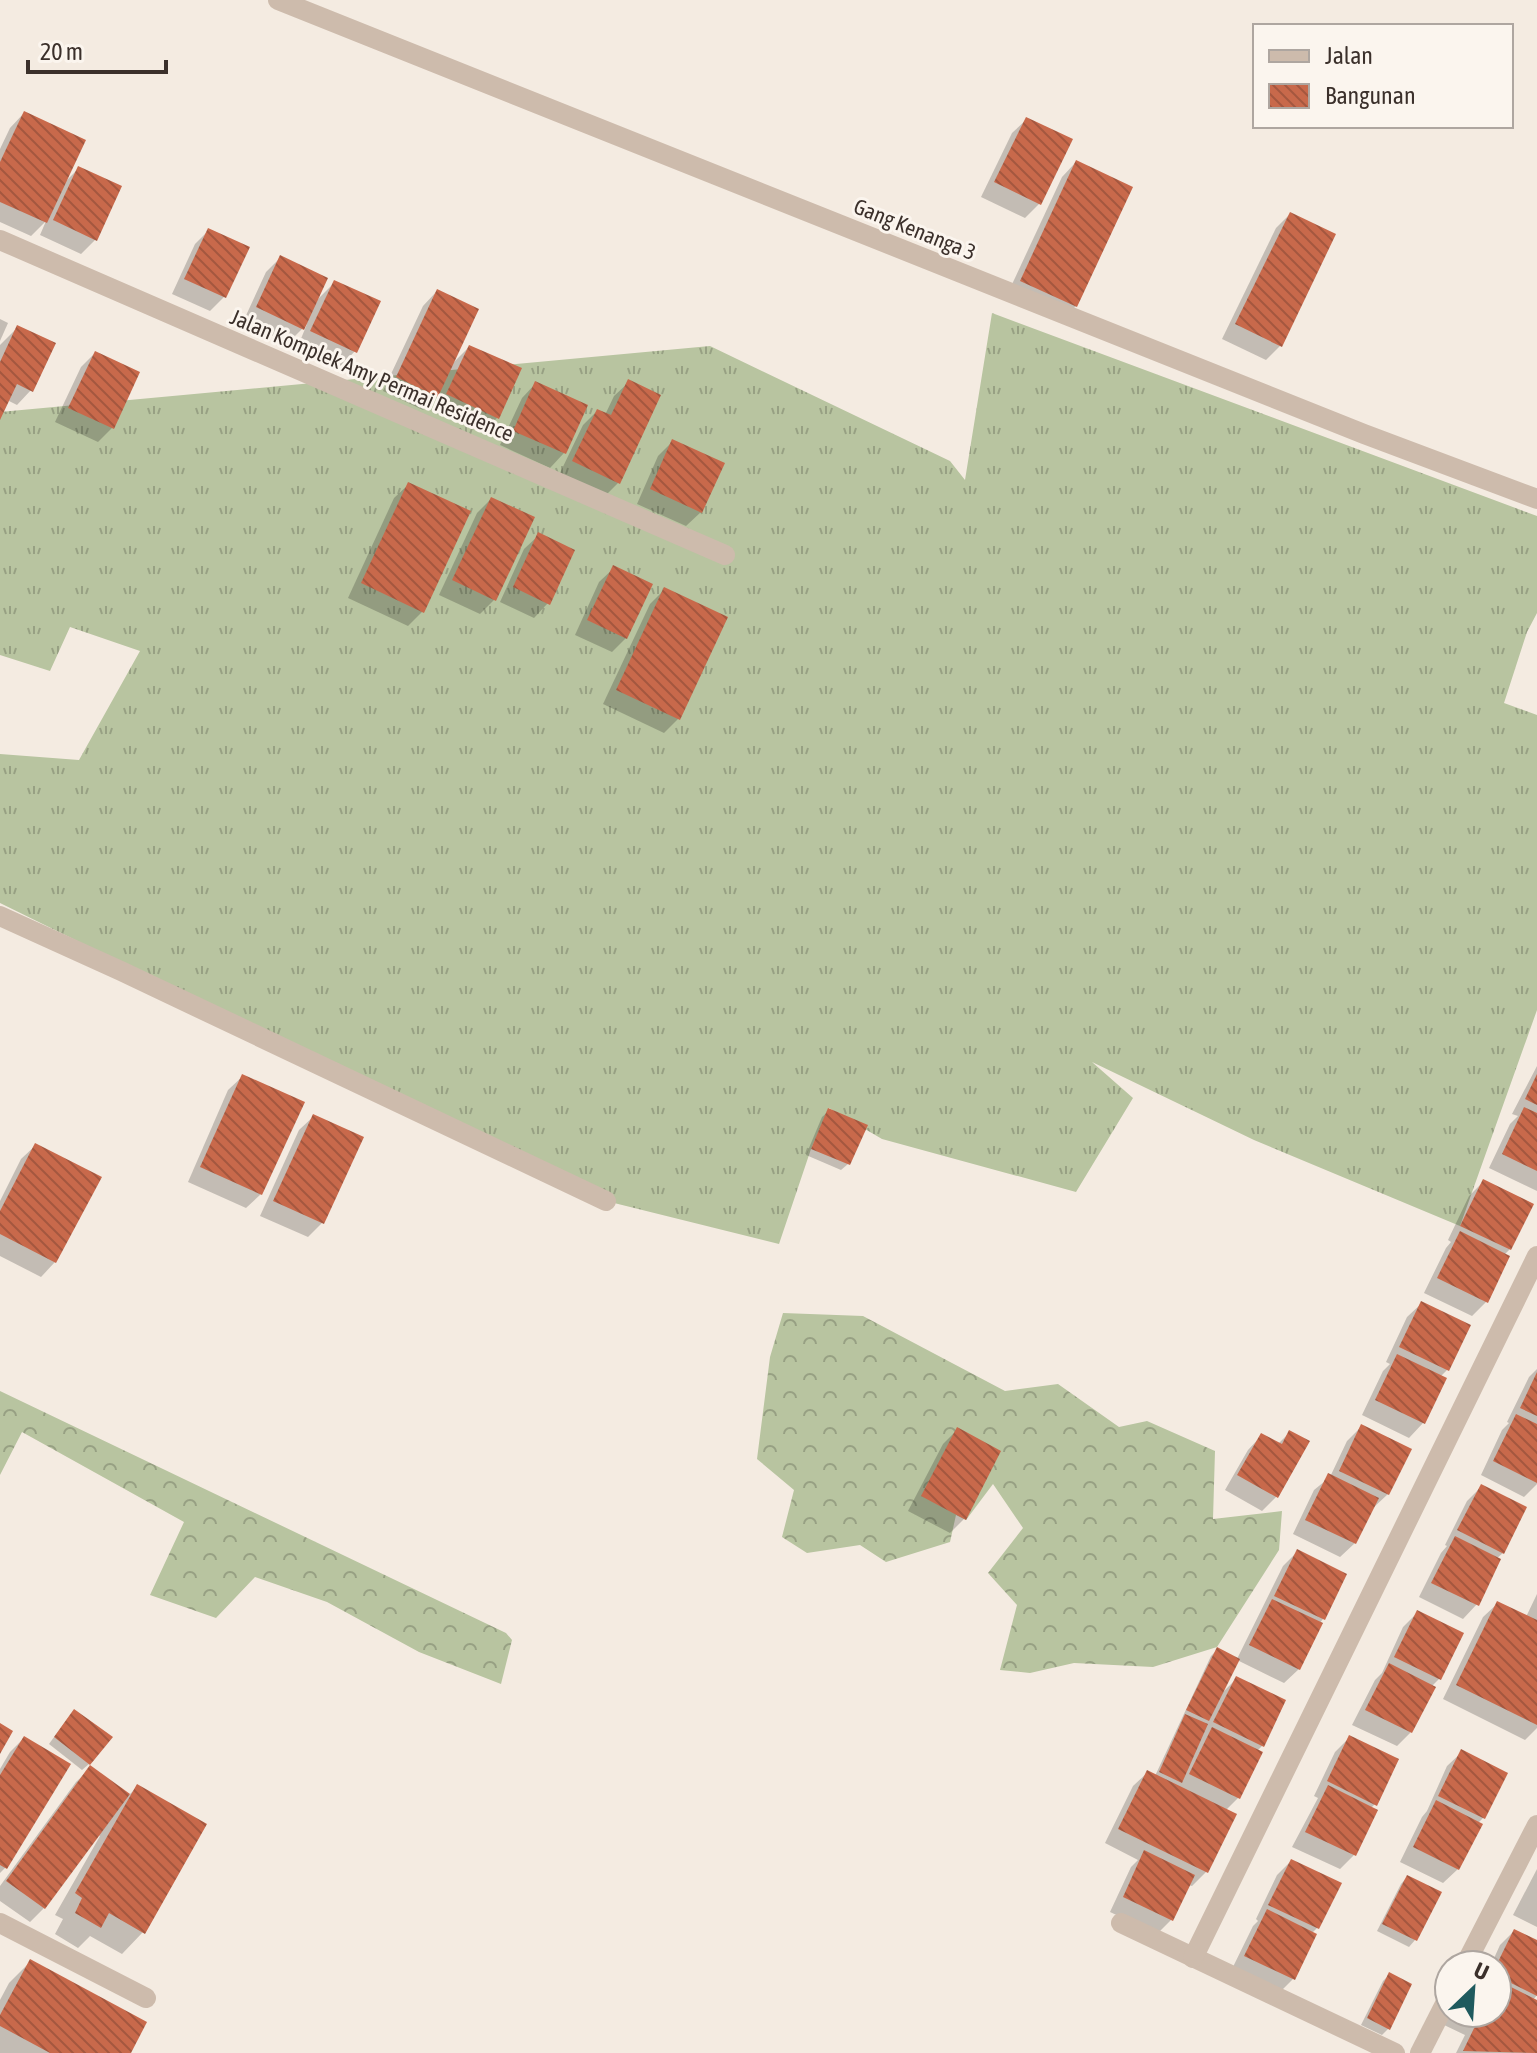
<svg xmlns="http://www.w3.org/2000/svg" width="1537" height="2053" viewBox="0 0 1537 2053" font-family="'Asap Condensed',sans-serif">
	<defs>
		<pattern id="grass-tufts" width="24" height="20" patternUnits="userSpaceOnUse" patternTransform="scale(2)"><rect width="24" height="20" fill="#b8c4a0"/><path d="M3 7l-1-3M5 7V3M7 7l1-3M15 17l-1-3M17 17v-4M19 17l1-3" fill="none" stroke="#97a083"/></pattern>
		<pattern id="forest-crowns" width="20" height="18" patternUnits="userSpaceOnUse" patternTransform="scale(2)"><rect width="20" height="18" fill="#b8c4a0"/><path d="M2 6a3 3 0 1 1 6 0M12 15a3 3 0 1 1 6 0" fill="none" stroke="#97a083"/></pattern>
		<pattern id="building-back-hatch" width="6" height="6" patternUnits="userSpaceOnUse" patternTransform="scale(2)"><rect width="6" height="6" fill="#c8694b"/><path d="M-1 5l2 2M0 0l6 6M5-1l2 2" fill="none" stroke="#a4573f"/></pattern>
	</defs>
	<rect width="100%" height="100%" fill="#f4ebe1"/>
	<polygon fill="url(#grass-tufts)" points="992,313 1537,516 1537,613 1527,632 1504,703 1537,715 1537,1010 1460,1226 1254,1140 1092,1062 1133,1098 1076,1192 882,1139 829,1108 811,1149 779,1244 606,1201 0,903 0,754 79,760 140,651 70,627 50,671 0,655 0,412 710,346 950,461 965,480"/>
	<g fill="url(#forest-crowns)">
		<polygon points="783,1313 863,1316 1005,1391 1058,1384 1119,1427 1147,1421 1215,1451 1213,1519 1282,1511 1279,1550 1217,1647 1153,1667 1074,1663 1030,1673 1000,1670 1017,1605 988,1573 1023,1528 993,1484 966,1520 956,1515 950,1542 886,1562 860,1545 807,1553 782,1537 794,1490 757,1459 770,1357"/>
		<polygon points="0,1391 506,1633 512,1640 501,1684 419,1652 327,1602 255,1577 216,1618 150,1595 184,1522 22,1432 0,1475"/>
	</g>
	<g fill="#0003">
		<polygon points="24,113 63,184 79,168 95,240 81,254 40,235 46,221 31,236 0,222 0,149 10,128"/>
		<polygon points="1027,119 1039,204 1025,218 981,197 1012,133"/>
		<polygon points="1076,162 1076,306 1061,320 1007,295 1062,177"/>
		<polygon points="1290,214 1280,346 1266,360 1222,339 1276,228"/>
		<polygon points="209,230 247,248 224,297 210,311 172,294 195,244"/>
		<polygon points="281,257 316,301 335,282 355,351 341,366 298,346 307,324 288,343 243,322 266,272"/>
		<polygon points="437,291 452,364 469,347 497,418 483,432 433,409 441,391 423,410 383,391 423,306"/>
		<polygon points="0,319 8,323 0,341"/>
		<polygon points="18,327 31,390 17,405 7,400 0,416 0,345"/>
		<polygon points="95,353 112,428 98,442 55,422 81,367"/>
		<polygon points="629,382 618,483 604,497 559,475 583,425 597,411 605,415 614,396"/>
		<polygon points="536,383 586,406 564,453 550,468 500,445 522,398"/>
		<polygon points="672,442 701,512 686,526 637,504 658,456"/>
		<polygon points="409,484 422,612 408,626 348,598 394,498"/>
		<polygon points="491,499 494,600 480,614 439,595 477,513"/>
		<polygon points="539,535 548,603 534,618 500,602 524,549"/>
		<polygon points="614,568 626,638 612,652 575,635 599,582"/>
		<polygon points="664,590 679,718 664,733 603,704 650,604"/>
		<polygon points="1537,1066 1537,1191 1489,1168 1510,1124 1518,1116 1512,1114"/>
		<polygon points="243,1076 261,1194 246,1208 188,1182 228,1090"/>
		<polygon points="829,1111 848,1164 841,1170 806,1155 822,1117"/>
		<polygon points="314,1116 322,1223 308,1237 260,1216 299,1130"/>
		<polygon points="36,1145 55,1262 41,1277 0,1256 0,1201 21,1159"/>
		<polygon points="1483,1182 1510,1249 1504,1255 1486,1302 1472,1316 1424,1293 1446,1248 1451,1242 1448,1240 1469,1196"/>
		<polygon points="1422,1303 1447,1370 1440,1377 1445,1379 1423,1423 1409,1438 1362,1415 1383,1371 1390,1364 1386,1362 1407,1317"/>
		<polygon points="1537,1369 1537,1484 1524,1497 1481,1475 1502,1430 1509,1423 1507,1422 1529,1377"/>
		<polygon points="1361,1427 1388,1494 1373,1508 1355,1543 1340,1557 1293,1534 1314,1490 1330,1477 1347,1441"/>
		<polygon points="957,1430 964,1519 950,1533 908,1511 943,1444"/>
		<polygon points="1290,1432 1307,1442 1276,1497 1262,1511 1225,1490 1248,1450 1262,1435 1278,1444"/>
		<polygon points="1481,1487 1503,1553 1496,1559 1477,1604 1463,1619 1419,1597 1441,1553 1447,1546 1445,1545 1467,1501"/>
		<polygon points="1297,1552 1323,1619 1319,1624 1299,1669 1284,1683 1237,1660 1221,1694 1236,1679 1262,1746 1257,1751 1239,1797 1225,1811 1206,1872 1192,1886 1188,1885 1171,1920 1157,1934 1110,1912 1131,1867 1138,1860 1105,1843 1133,1786 1148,1772 1155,1776 1211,1656 1217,1650 1237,1659 1283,1566"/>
		<polygon points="1537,1594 1537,1728 1525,1740 1443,1699 1483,1617 1498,1603 1526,1617"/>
		<polygon points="1417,1613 1439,1679 1431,1687 1411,1732 1397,1746 1352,1725 1375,1680 1382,1673 1403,1627"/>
		<polygon points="68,1718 89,1764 82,1770 49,1744"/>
		<polygon points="1350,1737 1375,1804 1371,1808 1354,1855 1340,1869 1292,1847 1318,1798 1314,1796 1335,1752"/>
		<polygon points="24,1738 5,1868 0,1873 0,1769 10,1752"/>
		<polygon points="1462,1752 1506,1774 1483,1818 1478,1823 1458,1869 1443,1883 1400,1862 1422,1817 1427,1811 1447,1766"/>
		<polygon points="91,1768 128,1796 137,1787 143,1932 122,1954 90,1936 78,1948 55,1934 63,1919 55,1915 100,1836 98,1835 44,1908 30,1922 0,1901 0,1886 76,1782"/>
		<polygon points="1291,1861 1317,1928 1312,1933 1293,1979 1279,1993 1231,1971 1253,1926 1258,1921 1256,1919 1277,1875"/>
		<polygon points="1537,1869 1537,1927 1513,1915"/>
		<polygon points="1407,1877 1415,1940 1409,1947 1377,1931 1401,1884"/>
		<polygon points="1514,1931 1537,1943 1537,1995 1533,2000 1537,2002 1537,2053 1456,2053 1465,2035 1442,2024 1449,2013 1497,2013 1497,1965 1491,1965 1500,1945"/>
		<polygon points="30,1962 128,2053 0,2053 0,2000 9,1983"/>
		<polygon points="1389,1975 1389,2028 1382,2035 1361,2025 1383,1981"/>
	</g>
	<g fill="url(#building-back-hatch)">
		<polygon points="24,111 86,140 47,223 0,202 0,162"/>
		<polygon points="1026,117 1073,139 1041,205 994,182"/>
		<polygon points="1076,160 1133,187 1077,307 1020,281"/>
		<polygon points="78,166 122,186 97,241 53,220"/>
		<polygon points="1290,212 1336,234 1282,347 1235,324"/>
		<polygon points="208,228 250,247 226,298 184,279"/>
		<polygon points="280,255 328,278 304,330 256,307"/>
		<polygon points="334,280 381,301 357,353 310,331"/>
		<polygon points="437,289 479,309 438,397 396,377"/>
		<polygon points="17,325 56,343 33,392 17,384 0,420 0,362"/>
		<polygon points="469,345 522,368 499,419 446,394"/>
		<polygon points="95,351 140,372 114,429 68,408"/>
		<polygon points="628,379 661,395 620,484 572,461 597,409 611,415"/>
		<polygon points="535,381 588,405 566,454 513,431"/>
		<polygon points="672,439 725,463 702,513 650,489"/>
		<polygon points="408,482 471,511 424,613 361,583"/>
		<polygon points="491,497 535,517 496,601 452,580"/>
		<polygon points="538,532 575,550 550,605 513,587"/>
		<polygon points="613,565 653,584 627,639 587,620"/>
		<polygon points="664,587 728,617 680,720 616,690"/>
		<polygon points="242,1074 305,1102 262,1195 200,1167"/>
		<polygon points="1537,1074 1537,1105 1525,1099"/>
		<polygon points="1524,1107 1537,1113 1537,1171 1502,1154"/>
		<polygon points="828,1108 868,1125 850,1165 811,1149"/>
		<polygon points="313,1114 364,1137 324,1224 273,1201"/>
		<polygon points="35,1143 102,1177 56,1263 0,1234 0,1211"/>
		<polygon points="1483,1179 1534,1204 1511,1250 1460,1226"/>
		<polygon points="1460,1231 1510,1256 1488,1303 1437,1278"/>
		<polygon points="1421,1301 1471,1325 1449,1371 1399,1347"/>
		<polygon points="1397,1354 1447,1378 1425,1424 1375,1400"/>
		<polygon points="1537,1372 1537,1416 1520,1408"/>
		<polygon points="1516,1414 1537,1424 1537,1483 1493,1461"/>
		<polygon points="1361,1424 1412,1449 1389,1495 1339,1471"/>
		<polygon points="957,1427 1001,1451 966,1520 921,1496"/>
		<polygon points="1289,1430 1310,1441 1278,1498 1237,1475 1261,1433 1282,1444"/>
		<polygon points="1328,1473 1379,1498 1356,1544 1305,1520"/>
		<polygon points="1481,1484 1527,1507 1504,1554 1457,1530"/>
		<polygon points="1455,1536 1501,1559 1479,1606 1431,1583"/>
		<polygon points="1297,1549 1347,1574 1325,1620 1274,1596"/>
		<polygon points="1272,1599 1323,1623 1300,1670 1249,1645"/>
		<polygon points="1497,1601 1537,1620 1537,1725 1456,1685"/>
		<polygon points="1417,1610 1464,1633 1441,1680 1394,1657"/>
		<polygon points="1217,1647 1240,1659 1209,1721 1186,1710"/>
		<polygon points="1389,1663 1436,1687 1412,1733 1365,1710"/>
		<polygon points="1236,1676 1286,1700 1264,1747 1213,1722"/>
		<polygon points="74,1709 113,1737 90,1765 54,1737"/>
		<polygon points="1185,1714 1208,1724 1182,1783 1159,1772"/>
		<polygon points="0,1723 13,1731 0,1754"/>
		<polygon points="1212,1727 1263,1752 1240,1799 1189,1774"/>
		<polygon points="1349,1735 1399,1759 1377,1806 1327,1781"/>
		<polygon points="24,1736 71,1764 7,1869 0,1865 0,1775"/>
		<polygon points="1461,1749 1508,1773 1485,1819 1438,1796"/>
		<polygon points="90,1765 130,1794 45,1909 6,1881"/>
		<polygon points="1147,1770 1237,1814 1208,1873 1118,1829"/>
		<polygon points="137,1784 207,1824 145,1934 109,1913 101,1928 75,1913 82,1898 75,1893"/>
		<polygon points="1328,1785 1378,1810 1356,1856 1305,1832"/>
		<polygon points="1436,1800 1483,1824 1459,1870 1413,1847"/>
		<polygon points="1144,1850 1195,1875 1173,1921 1123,1897"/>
		<polygon points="1291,1859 1342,1883 1319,1929 1268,1905"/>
		<polygon points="1407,1875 1442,1892 1417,1941 1382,1924"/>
		<polygon points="1267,1909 1317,1934 1295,1980 1244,1956"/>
		<polygon points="1514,1929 1537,1940 1537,1996 1497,1976 1497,1964"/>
		<polygon points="30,1959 147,2022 131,2053 50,2053 0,2026 0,2015"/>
		<polygon points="1389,1972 1412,1984 1390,2030 1367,2018"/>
		<polygon points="1497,1980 1537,2000 1537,2053 1463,2051 1478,2020 1463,2013 1497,2013"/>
	</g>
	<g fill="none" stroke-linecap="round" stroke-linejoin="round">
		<g stroke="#cdbbac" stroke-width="20">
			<polyline points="278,0 1364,434 1537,499"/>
			<polyline points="0,240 725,555"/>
			<polyline points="0,916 121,971 606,1201"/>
			<polyline points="0,1923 146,1998"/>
			<polyline points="1121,1923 1395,2053"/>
			<polyline points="1193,1958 1537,1256"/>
			<polyline points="1465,1965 1537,1825"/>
			<polyline points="1420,2053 1449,1996"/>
		</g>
	</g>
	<g text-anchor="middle" stroke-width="6" stroke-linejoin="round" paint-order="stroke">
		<g font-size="22" fill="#3b302b" stroke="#fbf5ee">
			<text transform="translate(915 229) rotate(22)" y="8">Gang Kenanga 3</text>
			<text transform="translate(372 375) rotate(23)" y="8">Jalan Komplek Amy Permai Residence</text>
		</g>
	</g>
	<rect x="1253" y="24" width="260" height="104" fill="#fbf5ee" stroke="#aea6a0" stroke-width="2"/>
	<rect x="1269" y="50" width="40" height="12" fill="#cdbbac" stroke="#aea6a0" stroke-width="2"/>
	<text x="1325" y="64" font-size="24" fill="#3b302b">Jalan</text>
	<rect x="1269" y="84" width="40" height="24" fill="url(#building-back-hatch)" stroke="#aea6a0" stroke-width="2"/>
	<text x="1325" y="104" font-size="24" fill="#3b302b">Bangunan</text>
	<g transform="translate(1473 1989) rotate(25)"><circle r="38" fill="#fbf5ee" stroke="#aea6a0" stroke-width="2"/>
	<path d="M0-6L14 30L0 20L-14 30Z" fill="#1f5a5e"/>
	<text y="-12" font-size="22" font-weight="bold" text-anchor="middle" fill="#3b302b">U</text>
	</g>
	<path d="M28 60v12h138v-12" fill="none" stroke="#3b302b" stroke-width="4"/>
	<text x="40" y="60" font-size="24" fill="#3b302b" stroke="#fbf5ee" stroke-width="6" paint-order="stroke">20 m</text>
</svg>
